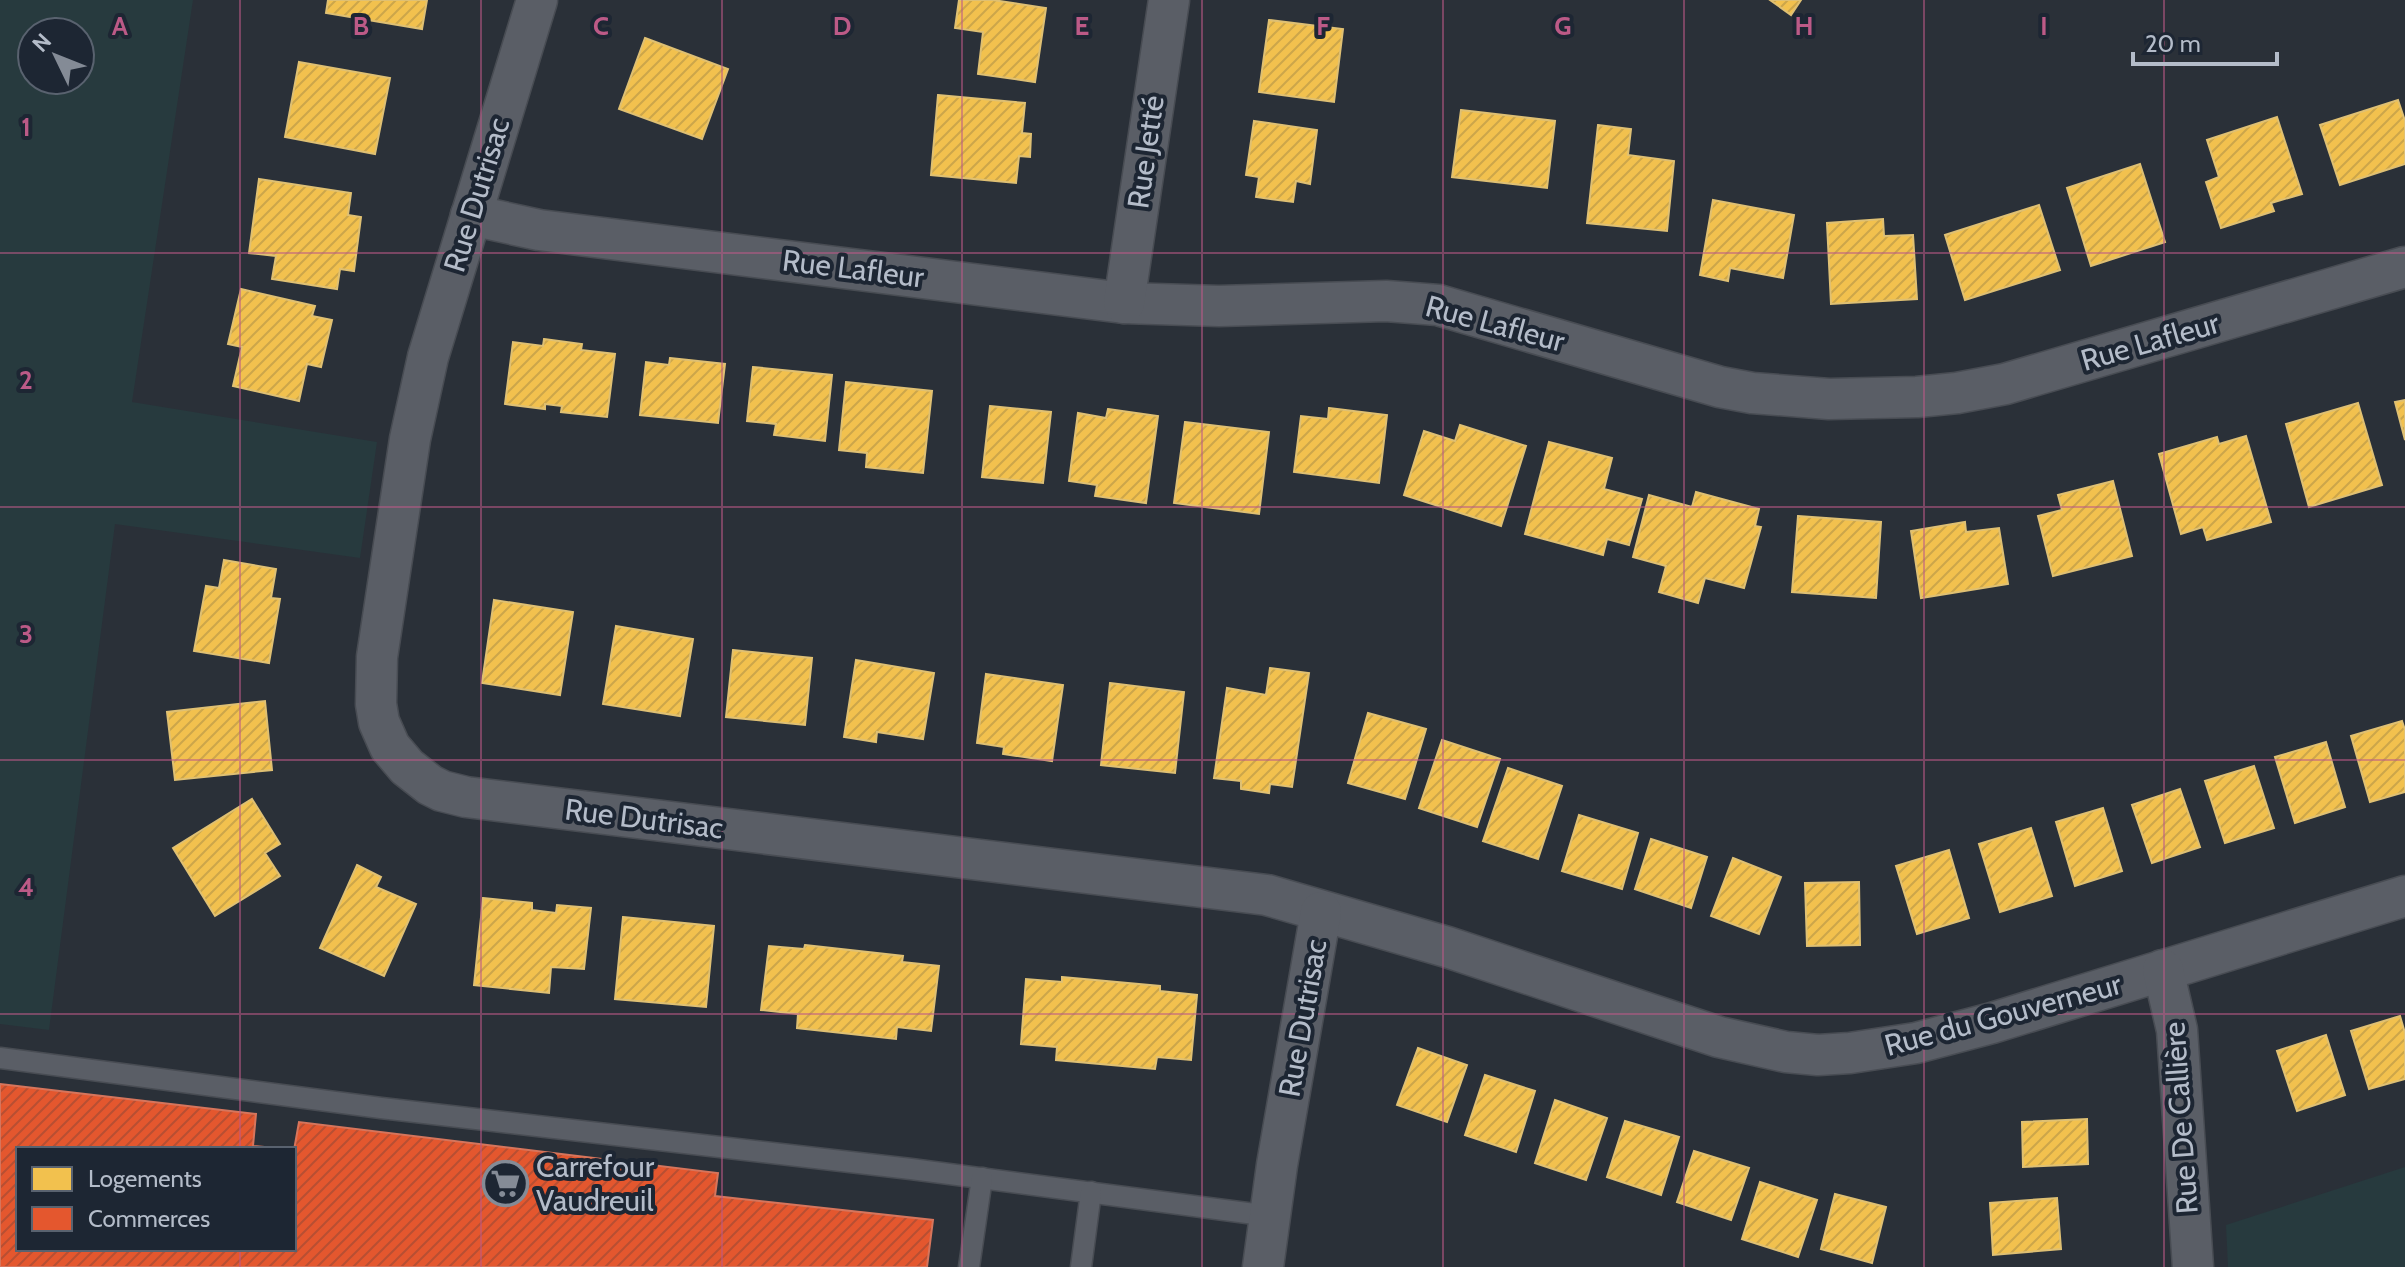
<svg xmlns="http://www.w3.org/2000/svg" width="2405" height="1267" viewBox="0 0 2405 1267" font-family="Cabin,sans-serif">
	<defs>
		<pattern id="homes-hatch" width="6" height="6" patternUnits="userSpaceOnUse" patternTransform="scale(2)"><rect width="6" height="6" fill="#f2c14e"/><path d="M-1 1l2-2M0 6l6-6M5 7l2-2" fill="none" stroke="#cca64a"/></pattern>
		<pattern id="shops-hatch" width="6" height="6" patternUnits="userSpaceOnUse" patternTransform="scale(2)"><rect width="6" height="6" fill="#e4572e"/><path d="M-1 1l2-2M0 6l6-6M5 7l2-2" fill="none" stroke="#b84f32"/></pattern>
	</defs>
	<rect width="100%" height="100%" fill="#2a3038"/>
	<g fill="#273a3e" fill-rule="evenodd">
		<path d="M0 0H193L132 402 377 442 360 558 115 524 49 1030 0 1024ZM80 32V80H32V32Z"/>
		<polygon points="2405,1167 2405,1267 2228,1267 2226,1225"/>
	</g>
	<g fill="url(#homes-hatch)" stroke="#dfc073" stroke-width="2">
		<polygon points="328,0 427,0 422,29 326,13"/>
		<polygon points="959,0 993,0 1046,8 1035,82 978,74 983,32 955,28"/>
		<polygon points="1770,0 1801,0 1791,15"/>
		<polygon points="1269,20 1343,29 1334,102 1259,92"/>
		<polygon points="645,38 728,69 702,139 619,109"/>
		<polygon points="299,62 390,78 375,154 285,137"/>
		<polygon points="938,95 1025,103 1022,133 1031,134 1030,157 1019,156 1016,183 931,175"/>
		<polygon points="2398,100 2405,121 2405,164 2340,185 2320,125"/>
		<polygon points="1461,110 1555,121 1547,188 1452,177"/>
		<polygon points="2277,117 2302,194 2271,203 2274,211 2221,228 2206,182 2219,177 2207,140"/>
		<polygon points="1254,121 1317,130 1310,184 1296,181 1293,202 1256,197 1259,177 1246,175"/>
		<polygon points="1598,125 1631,129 1628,155 1674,161 1667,231 1587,223"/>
		<polygon points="2140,164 2165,242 2091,266 2067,188"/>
		<polygon points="259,179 351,193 348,215 361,217 354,271 340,269 337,289 272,279 276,256 249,253"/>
		<polygon points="1713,200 1794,215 1783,278 1730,268 1728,281 1700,275"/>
		<polygon points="2039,205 2060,270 1965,300 1945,235"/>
		<polygon points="1883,219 1884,236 1913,235 1917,299 1831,304 1827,223"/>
		<polygon points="241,289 315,306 312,316 332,320 321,367 307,364 299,401 233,386 242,347 228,344"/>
		<polygon points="544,339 582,344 581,350 615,354 607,417 561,412 562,406 545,404 545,409 505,404 513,342 543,346"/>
		<polygon points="670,358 725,364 718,423 640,415 646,362 669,365"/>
		<polygon points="753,367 832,375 825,441 774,435 776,424 747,421"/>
		<polygon points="846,382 932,391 923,473 866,467 867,453 839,450"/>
		<polygon points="2405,400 2405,440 2395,402"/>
		<polygon points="2358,403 2382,485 2309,507 2286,424"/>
		<polygon points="990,406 1051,412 1043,483 982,477"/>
		<polygon points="1329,408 1387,415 1379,483 1294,472 1301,416 1328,419"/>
		<polygon points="1108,409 1158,416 1146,503 1095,496 1097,485 1069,481 1078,413 1106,418"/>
		<polygon points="1185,422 1269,432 1259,514 1174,503"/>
		<polygon points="1460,425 1526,446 1501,526 1404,495 1424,431 1455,441"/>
		<polygon points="2246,436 2271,522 2207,540 2203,527 2181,534 2159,454 2217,437 2219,444"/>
		<polygon points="1549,442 1612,458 1604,489 1642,499 1629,545 1607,539 1603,555 1525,534"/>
		<polygon points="2113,481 2132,556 2053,576 2038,516 2062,510 2058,495"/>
		<polygon points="1696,492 1759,509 1755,526 1761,527 1744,588 1705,578 1698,603 1659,592 1666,566 1633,557 1649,495 1692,507"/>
		<polygon points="1798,516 1881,522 1876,598 1792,592"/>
		<polygon points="1965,522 1966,532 1999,528 2008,584 1921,598 1911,531"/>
		<polygon points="224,560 276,569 271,598 280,599 269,663 194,651 206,586 219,588"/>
		<polygon points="494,600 573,612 560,695 482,683"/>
		<polygon points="616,626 693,639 680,716 603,704"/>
		<polygon points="733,650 812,658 805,725 726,717"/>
		<polygon points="856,660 934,673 923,739 877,732 876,742 844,737"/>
		<polygon points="1270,668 1309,673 1292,787 1270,784 1269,793 1241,789 1241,781 1214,778 1227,688 1266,695"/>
		<polygon points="986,674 1063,685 1052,761 1003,754 1004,747 977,743"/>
		<polygon points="1110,683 1184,692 1175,773 1101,765"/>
		<polygon points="265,701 272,770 175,780 167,712"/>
		<polygon points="1368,713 1426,729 1405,799 1348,783"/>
		<polygon points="2402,721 2405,730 2405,792 2370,802 2351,736"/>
		<polygon points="1442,740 1500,759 1477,827 1419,808"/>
		<polygon points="2326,742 2345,807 2295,823 2275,757"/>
		<polygon points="2254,766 2274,828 2225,843 2205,781"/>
		<polygon points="1508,768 1562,786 1538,859 1483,841"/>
		<polygon points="2180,789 2200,847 2152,863 2132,805"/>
		<polygon points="252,799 280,844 265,853 280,876 215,916 173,848"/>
		<polygon points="2103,808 2122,871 2075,886 2056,822"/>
		<polygon points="1579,815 1638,833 1622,889 1562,871"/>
		<polygon points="2031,828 2052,896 2000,912 1979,844"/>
		<polygon points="1651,839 1707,857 1691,908 1635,889"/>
		<polygon points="1949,850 1969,918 1917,934 1896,866"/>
		<polygon points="1733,858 1781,877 1759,934 1711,916"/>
		<polygon points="357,865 381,877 376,887 416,904 384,976 320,948"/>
		<polygon points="1859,882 1860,945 1807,946 1805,883"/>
		<polygon points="483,898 532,903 532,910 556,913 557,905 591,908 584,969 551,967 549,993 474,985"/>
		<polygon points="623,917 714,926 706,1007 615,999"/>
		<polygon points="805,945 903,956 902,962 939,966 931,1031 897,1027 896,1039 797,1028 798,1014 761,1010 769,946 804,949"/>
		<polygon points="1062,977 1160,986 1160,991 1197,995 1191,1060 1157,1057 1155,1069 1056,1060 1057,1047 1021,1044 1026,979 1062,982"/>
		<polygon points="2400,1016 2405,1033 2405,1079 2369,1089 2351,1031"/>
		<polygon points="2326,1035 2345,1095 2297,1111 2277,1051"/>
		<polygon points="1418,1048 1467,1065 1447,1122 1397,1105"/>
		<polygon points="1485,1075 1535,1091 1516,1152 1465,1135"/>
		<polygon points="1555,1100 1607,1118 1586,1180 1535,1163"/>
		<polygon points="2087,1119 2088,1164 2023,1167 2022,1122"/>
		<polygon points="1625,1121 1679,1137 1661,1195 1607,1177"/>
		<polygon points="1694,1151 1749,1168 1731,1220 1677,1202"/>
		<polygon points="1760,1182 1817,1200 1798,1257 1742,1239"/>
		<polygon points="1835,1194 1886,1207 1872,1263 1821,1249"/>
		<polygon points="2057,1198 2061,1249 1993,1255 1990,1203"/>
	</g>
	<polygon fill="url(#shops-hatch)" stroke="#d6755c" stroke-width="2" points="0,1084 256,1114 253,1146 286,1149 18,1149 18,1249 294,1249 294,1150 299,1122 718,1173 715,1196 933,1220 927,1267 0,1267"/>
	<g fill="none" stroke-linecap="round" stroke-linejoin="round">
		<defs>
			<g id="service">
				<polyline points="0,1058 381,1108 911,1169 1270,1216"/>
				<polyline points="969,1267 982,1178"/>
				<polyline points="1081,1267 1091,1192"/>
			</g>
			<g id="minor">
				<polyline points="537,0 428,357 410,439 377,657 376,704 379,722 390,747 407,767 430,785 442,791 466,797 1267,895 1447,947 1719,1037 1786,1052 1818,1055 1850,1053 1916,1043 1992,1023 2405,896"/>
				<polyline points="471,215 539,230 1124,303 1219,306 1386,301 1438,305 1720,387 1752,393 1829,399 1917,397 1957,393 2005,384 2405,267"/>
				<polyline points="1124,303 1169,0"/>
				<polyline points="2163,970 2177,1030 2193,1267"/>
				<polyline points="1263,1267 1277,1165 1321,912"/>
			</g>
		</defs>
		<use href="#service" stroke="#484c53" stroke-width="23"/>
		<use href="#minor" stroke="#484c53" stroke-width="43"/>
		<use href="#service" stroke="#5a5e66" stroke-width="20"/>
		<use href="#minor" stroke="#5a5e66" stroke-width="40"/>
	</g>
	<path fill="none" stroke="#bc5a87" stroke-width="2" stroke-opacity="0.55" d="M240 0V1149M481 0V1267M722 0V1267M962 0V1267M1202 0V1267M1443 0V1267M1684 0V1267M1924 0V1267M2164 0V1267M0 253H2405M0 507H2405M0 760H2405M0 1014H2405M240 1249V1267"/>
	<defs>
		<symbol id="supermarket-ring" viewBox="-11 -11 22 22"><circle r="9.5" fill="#1d2633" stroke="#848b96" stroke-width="1.5"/><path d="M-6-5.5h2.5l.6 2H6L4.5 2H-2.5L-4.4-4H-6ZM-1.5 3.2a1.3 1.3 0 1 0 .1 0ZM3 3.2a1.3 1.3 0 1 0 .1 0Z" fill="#848b96"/></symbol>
	</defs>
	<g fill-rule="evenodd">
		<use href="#supermarket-ring" x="480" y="1158" width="51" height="51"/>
	</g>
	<g text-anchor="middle" stroke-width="8" stroke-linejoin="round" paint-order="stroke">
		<g font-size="30" fill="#b4bcc9" stroke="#1d2633">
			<text transform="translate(1146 152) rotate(-82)" y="10">Rue Jetté</text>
			<text transform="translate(477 195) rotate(-73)" y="10">Rue Dutrisac</text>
			<text transform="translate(853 269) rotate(7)" y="10">Rue Lafleur</text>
			<text transform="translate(1495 324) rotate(15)" y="10">Rue Lafleur</text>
			<text transform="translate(2150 342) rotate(-16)" y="10">Rue Lafleur</text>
			<text transform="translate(644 819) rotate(7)" y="10">Rue Dutrisac</text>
			<text transform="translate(2003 1015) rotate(-15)" y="10">Rue du Gouverneur</text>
			<text transform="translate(1303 1018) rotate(-80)" y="10">Rue Dutrisac</text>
			<text transform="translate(2181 1118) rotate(-94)" y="10">Rue De Callière</text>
		</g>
		<g font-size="30" fill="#b4bcc9" stroke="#1d2633" text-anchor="start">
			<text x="536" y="1177">Carrefour<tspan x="536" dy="34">Vaudreuil</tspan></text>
		</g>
	</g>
	<g font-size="26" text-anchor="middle" font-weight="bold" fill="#bc5a87" stroke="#1d2633" stroke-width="8" stroke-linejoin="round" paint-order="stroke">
		<text x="120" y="35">A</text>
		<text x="361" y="35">B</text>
		<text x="601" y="35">C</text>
		<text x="842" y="35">D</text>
		<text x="1082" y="35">E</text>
		<text x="1323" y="35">F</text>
		<text x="1563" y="35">G</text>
		<text x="1804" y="35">H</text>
		<text x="2044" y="35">I</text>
		<text x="26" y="136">1</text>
		<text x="26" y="389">2</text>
		<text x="26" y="643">3</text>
		<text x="26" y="896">4</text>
	</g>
	<rect x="16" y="1147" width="280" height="104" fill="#1d2633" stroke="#59626f" stroke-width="2"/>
	<rect x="32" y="1167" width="40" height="24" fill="#f2c14e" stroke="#59626f" stroke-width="2"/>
	<text x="88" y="1187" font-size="24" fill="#b4bcc9">Logements</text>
	<rect x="32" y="1207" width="40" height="24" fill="#e4572e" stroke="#59626f" stroke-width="2"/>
	<text x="88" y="1227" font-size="24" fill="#b4bcc9">Commerces</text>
	<g transform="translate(56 56) rotate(313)"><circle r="38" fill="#1d2633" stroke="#59626f" stroke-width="2"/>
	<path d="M0-6L14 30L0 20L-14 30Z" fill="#848b96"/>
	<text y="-12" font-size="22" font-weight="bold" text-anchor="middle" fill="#b4bcc9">N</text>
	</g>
	<path d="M2133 52v12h144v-12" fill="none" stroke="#b4bcc9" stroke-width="4"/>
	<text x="2145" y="52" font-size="24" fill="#b4bcc9" stroke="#1d2633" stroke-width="6" paint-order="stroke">20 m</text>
</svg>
